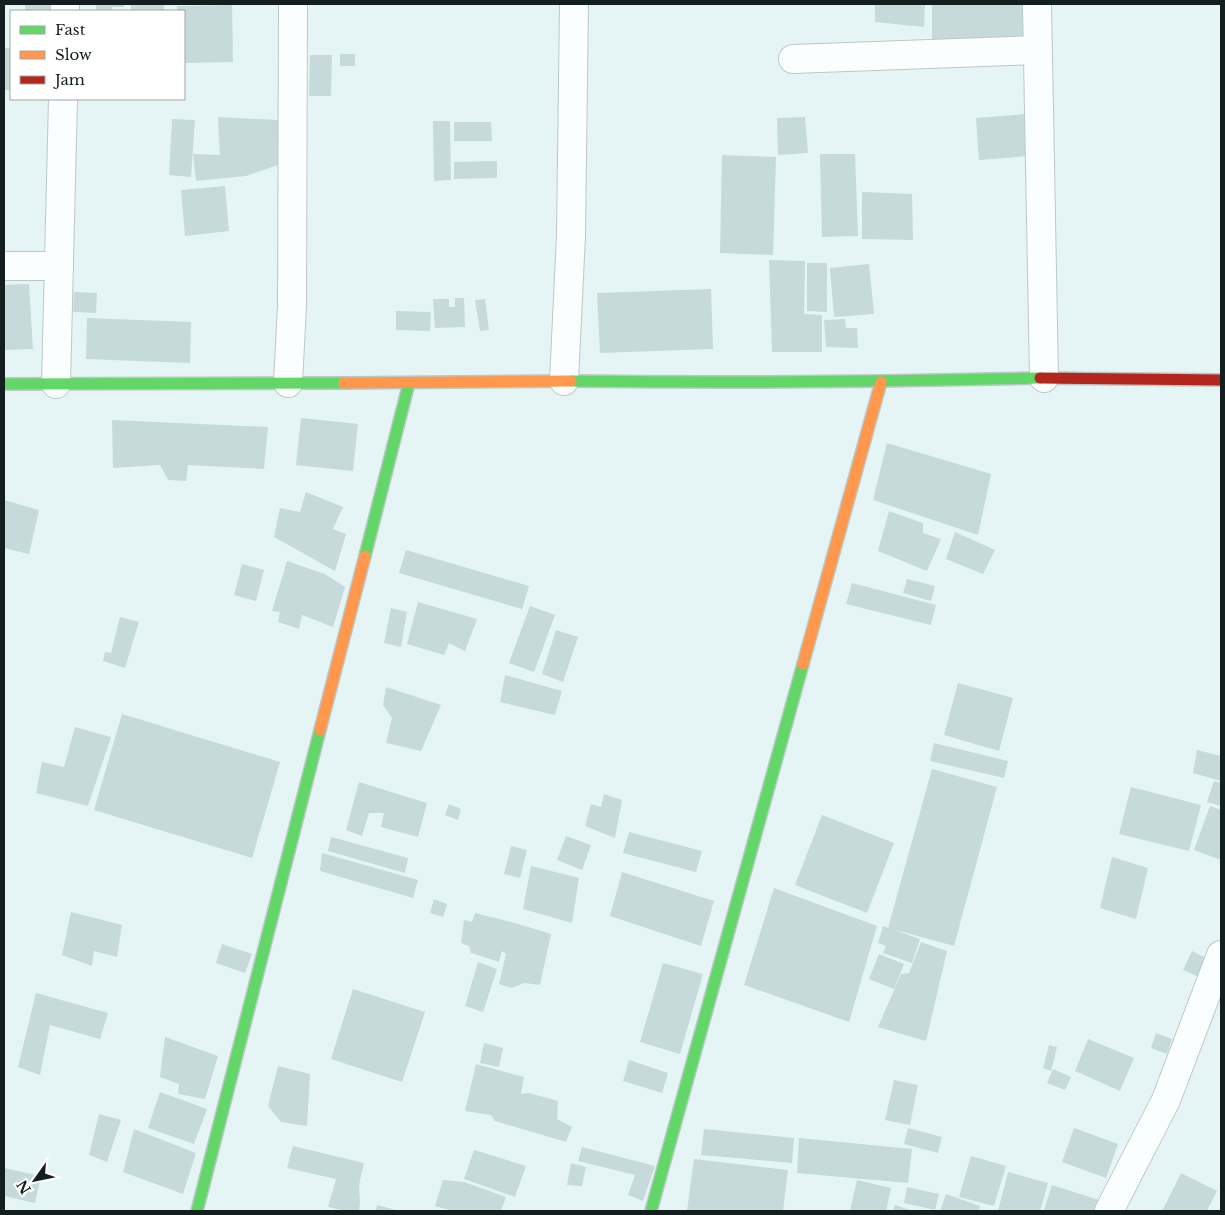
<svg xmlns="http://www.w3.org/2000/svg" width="1225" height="1215" viewBox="0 0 1225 1215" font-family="'Libre Baskerville',serif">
	<rect width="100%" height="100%" fill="#e5f5f5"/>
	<g fill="#c6dadb">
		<rect x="25" y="4" width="32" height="7"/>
		<polygon points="96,4 124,4 124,7 112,7 112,11 96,11"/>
		<rect x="131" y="4" width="33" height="7"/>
		<polygon points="875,4 925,4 924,27 875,22"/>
		<polygon points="932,4 1026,4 1023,47 932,49"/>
		<polygon points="232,5 233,62 184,63 184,11 177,11 177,6"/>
		<rect x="4" y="48" width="7" height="42"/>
		<rect x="340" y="54" width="15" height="12"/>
		<polygon points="310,55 332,55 331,96 309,96"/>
		<polygon points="1026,114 1029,156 979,160 976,118"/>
		<polygon points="218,117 278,120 281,164 246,176 196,181 193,154 220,155"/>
		<polygon points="805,117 808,153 778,155 777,118"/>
		<polygon points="172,119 195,120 191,177 169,175"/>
		<polygon points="433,121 450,121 451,180 434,181"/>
		<polygon points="454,122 491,122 492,141 454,141"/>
		<polygon points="820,154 855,154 858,236 822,237"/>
		<polygon points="722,155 776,157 773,255 720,253"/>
		<polygon points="497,161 497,178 454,179 454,162"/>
		<polygon points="225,186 229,231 185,236 181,190"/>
		<polygon points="862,192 912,194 913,240 862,239"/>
		<polygon points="769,260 805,261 804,314 822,315 822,352 772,352"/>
		<polygon points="807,263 827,263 827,312 807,311"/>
		<polygon points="869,264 874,314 834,317 830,268"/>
		<polygon points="29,284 33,349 4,350 4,285"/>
		<polygon points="711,289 713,349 600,353 597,293"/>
		<polygon points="74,292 97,293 96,313 73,312"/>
		<polygon points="455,298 464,298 465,327 435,328 433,299 449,299 449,307 455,307"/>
		<polygon points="485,299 489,330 480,331 475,300"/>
		<polygon points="396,311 431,312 430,331 396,330"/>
		<polygon points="87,318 191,322 190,363 86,359"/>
		<polygon points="845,319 846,328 857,328 858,348 826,347 824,320"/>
		<polygon points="301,418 358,424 353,471 296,465"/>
		<polygon points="112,420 268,427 264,469 188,465 186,481 168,480 160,465 113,468"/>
		<polygon points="887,443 991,474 978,535 873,500"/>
		<polygon points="306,492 343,507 333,529 346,534 335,571 274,537 280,508 300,512"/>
		<polygon points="4,500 39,510 29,554 4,548"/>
		<polygon points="889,511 923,523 923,533 941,539 927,571 878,551"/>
		<polygon points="955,532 995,550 983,574 946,559"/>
		<polygon points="406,550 529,586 522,609 399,573"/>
		<polygon points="287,561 325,574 345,587 333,627 302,615 299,629 278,622 280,612 272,611"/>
		<polygon points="242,564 264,570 256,601 234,595"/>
		<polygon points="907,579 935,586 931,601 903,593"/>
		<polygon points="852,583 936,605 931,625 846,604"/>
		<polygon points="418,602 477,619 465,651 449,643 444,655 407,644"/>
		<polygon points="530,606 555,615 534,672 509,663"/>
		<polygon points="391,608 407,612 401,647 384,643"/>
		<polygon points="120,617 139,622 125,668 103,661 105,652 111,653"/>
		<polygon points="556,630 578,637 563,682 542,674"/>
		<polygon points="505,675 562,691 555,715 500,702"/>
		<polygon points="958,683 1013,698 999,751 944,735"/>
		<polygon points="386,687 441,705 421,751 386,743 392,718 383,705"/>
		<polygon points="122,714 280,762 252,858 94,810"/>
		<polygon points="75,727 111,737 88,806 36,793 42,762 64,767"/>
		<polygon points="934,743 1008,761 1004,778 930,761"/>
		<polygon points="1197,750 1221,756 1221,781 1193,773"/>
		<polygon points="932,769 997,787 954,946 892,929 920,939 912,963 883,953 886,946 878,943 883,926 888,928"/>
		<polygon points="1214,781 1221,783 1221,806 1207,802"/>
		<polygon points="359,782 427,803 418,837 381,827 384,813 369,813 362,836 346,830"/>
		<polygon points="1131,787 1201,805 1189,851 1119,834"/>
		<polygon points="604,794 622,800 615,838 585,826 591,804 601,807"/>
		<polygon points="449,804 461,809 458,820 445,815"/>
		<polygon points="1210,806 1221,810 1221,860 1194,850"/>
		<polygon points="822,815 894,843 867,913 795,885"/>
		<polygon points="629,832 702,851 696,872 623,853"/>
		<polygon points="566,836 591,845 582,870 557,860"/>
		<polygon points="331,837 408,858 405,873 328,851"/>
		<polygon points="511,846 527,850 520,878 504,874"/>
		<polygon points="322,853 418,880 413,898 320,871"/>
		<polygon points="1112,857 1148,868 1136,919 1100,908"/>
		<polygon points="531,866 579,878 572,923 523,909"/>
		<polygon points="622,872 714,901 701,946 610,916"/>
		<polygon points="774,888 877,926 849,1022 744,985"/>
		<polygon points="434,899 447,904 443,917 430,913"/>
		<polygon points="71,912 122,925 117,957 94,951 92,966 62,955"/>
		<polygon points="475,913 515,923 551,934 540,985 524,983 512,988 499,984 506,954 502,951 499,962 471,953 469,946 461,943 464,920 472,922"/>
		<polygon points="921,942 947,951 926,1041 878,1027 901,974 909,973"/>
		<polygon points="222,944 252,954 245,973 216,963"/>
		<polygon points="1192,951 1208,959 1199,977 1183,970"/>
		<polygon points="879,954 904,964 894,989 869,979"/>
		<polygon points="478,962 497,969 483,1012 465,1006"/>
		<polygon points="663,963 703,974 680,1054 640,1042"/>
		<polygon points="353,989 425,1012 402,1082 331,1059"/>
		<polygon points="36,993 108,1013 100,1039 50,1025 40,1075 18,1067"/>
		<polygon points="1156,1033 1172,1039 1167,1054 1151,1048"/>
		<polygon points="165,1037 218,1056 205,1099 178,1094 179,1084 160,1077"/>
		<polygon points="1088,1039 1134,1058 1120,1091 1075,1071"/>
		<polygon points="484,1043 503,1048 499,1067 480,1063"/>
		<polygon points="1049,1045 1057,1047 1051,1071 1043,1068"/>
		<polygon points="629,1060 668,1073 662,1093 623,1081"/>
		<polygon points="476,1064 524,1077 521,1094 529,1093 558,1101 557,1119 572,1127 566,1142 495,1121 491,1115 465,1111"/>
		<polygon points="278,1066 310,1074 307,1126 281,1122 268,1106"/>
		<polygon points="1053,1069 1071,1077 1065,1090 1047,1083"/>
		<polygon points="894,1080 918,1085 910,1125 885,1120"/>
		<polygon points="160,1092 207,1109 194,1144 148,1128"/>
		<polygon points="99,1114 121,1120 107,1162 89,1155"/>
		<polygon points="908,1128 942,1137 938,1153 904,1144"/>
		<polygon points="1074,1128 1118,1144 1106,1178 1062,1162"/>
		<polygon points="134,1129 196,1153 183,1194 123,1172"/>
		<polygon points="704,1129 794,1138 792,1163 701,1155"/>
		<polygon points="799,1138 912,1149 908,1183 797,1173"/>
		<polygon points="293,1146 364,1163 359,1185 360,1203 359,1211 340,1211 341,1210 328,1207 336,1179 287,1168"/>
		<polygon points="582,1147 655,1166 643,1201 628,1195 635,1175 578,1161"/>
		<polygon points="474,1150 526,1166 515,1197 464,1179"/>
		<polygon points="971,1156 1006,1166 994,1206 959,1197"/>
		<polygon points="694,1159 788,1170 783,1211 687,1211"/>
		<polygon points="571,1163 586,1167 582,1186 567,1185"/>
		<polygon points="4,1168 41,1176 35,1203 4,1196"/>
		<polygon points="1008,1172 1048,1183 1040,1211 998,1211"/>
		<polygon points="1181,1173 1217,1191 1207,1211 1162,1211"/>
		<polygon points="443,1180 464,1182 506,1197 501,1211 453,1211 435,1206"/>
		<polygon points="857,1180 891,1188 886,1211 850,1211"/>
		<polygon points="1052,1185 1099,1200 1095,1211 1044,1210"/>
		<polygon points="907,1187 939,1194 935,1210 904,1203"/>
		<polygon points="946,1194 980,1206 979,1211 940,1211"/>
		<polygon points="377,1205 400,1211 376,1211"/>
		<polygon points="895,1205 913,1211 893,1211"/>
	</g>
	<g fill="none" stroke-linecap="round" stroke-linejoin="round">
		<defs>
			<g id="street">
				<polyline points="1037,4 1044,378"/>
				<polyline points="65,11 65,4"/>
				<polyline points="793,59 1037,50"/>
				<polyline points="4,266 59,266"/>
				<polyline points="564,381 571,235 574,4"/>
				<polyline points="288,383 292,306 293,4"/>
				<polyline points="56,384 63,99"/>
				<polyline points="1109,1211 1166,1100 1221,955"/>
			</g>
			<g id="fast">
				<path d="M571 381C727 383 884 382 1040 378"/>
				<polyline points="4,384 344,383"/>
				<polyline points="365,556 409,383"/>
				<polyline points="197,1211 320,730"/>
				<polyline points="651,1211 803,664"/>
			</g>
			<g id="slow">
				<polyline points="344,383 571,381"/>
				<polyline points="803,664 881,382"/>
				<polyline points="320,730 365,556"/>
			</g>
			<polyline id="jam" points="1040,378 1221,380"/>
		</defs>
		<use href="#street" stroke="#bcc8c8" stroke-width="30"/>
		<use href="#fast" stroke="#bcc8c8" stroke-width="14"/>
		<use href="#slow" stroke="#bcc8c8" stroke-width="14"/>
		<use href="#jam" stroke="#bcc8c8" stroke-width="14"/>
		<use href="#street" stroke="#fbfefe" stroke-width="28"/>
		<use href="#fast" stroke="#63d668" stroke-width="11"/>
		<use href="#slow" stroke="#ff974d" stroke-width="11"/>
		<use href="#jam" stroke="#b3261e" stroke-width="11"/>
	</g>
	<rect width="1225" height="1215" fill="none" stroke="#131e1e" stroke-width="10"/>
	<rect x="10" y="10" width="175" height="90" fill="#ffffff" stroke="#a1a5a5"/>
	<rect x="20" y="26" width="25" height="8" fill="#63d668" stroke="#a1a5a5"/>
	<text x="55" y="35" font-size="15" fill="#131e1e">Fast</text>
	<rect x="20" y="51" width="25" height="8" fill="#ff974d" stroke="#a1a5a5"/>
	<text x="55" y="60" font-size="15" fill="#131e1e">Slow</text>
	<rect x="20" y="76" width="25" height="8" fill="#b3261e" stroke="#a1a5a5"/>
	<text x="55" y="85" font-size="15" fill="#131e1e">Jam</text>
	<g transform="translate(35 1180) rotate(237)" stroke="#ffffff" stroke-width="4" paint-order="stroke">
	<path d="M0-4L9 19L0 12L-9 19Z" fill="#131e1e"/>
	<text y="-8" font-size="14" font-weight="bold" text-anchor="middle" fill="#131e1e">N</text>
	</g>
</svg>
